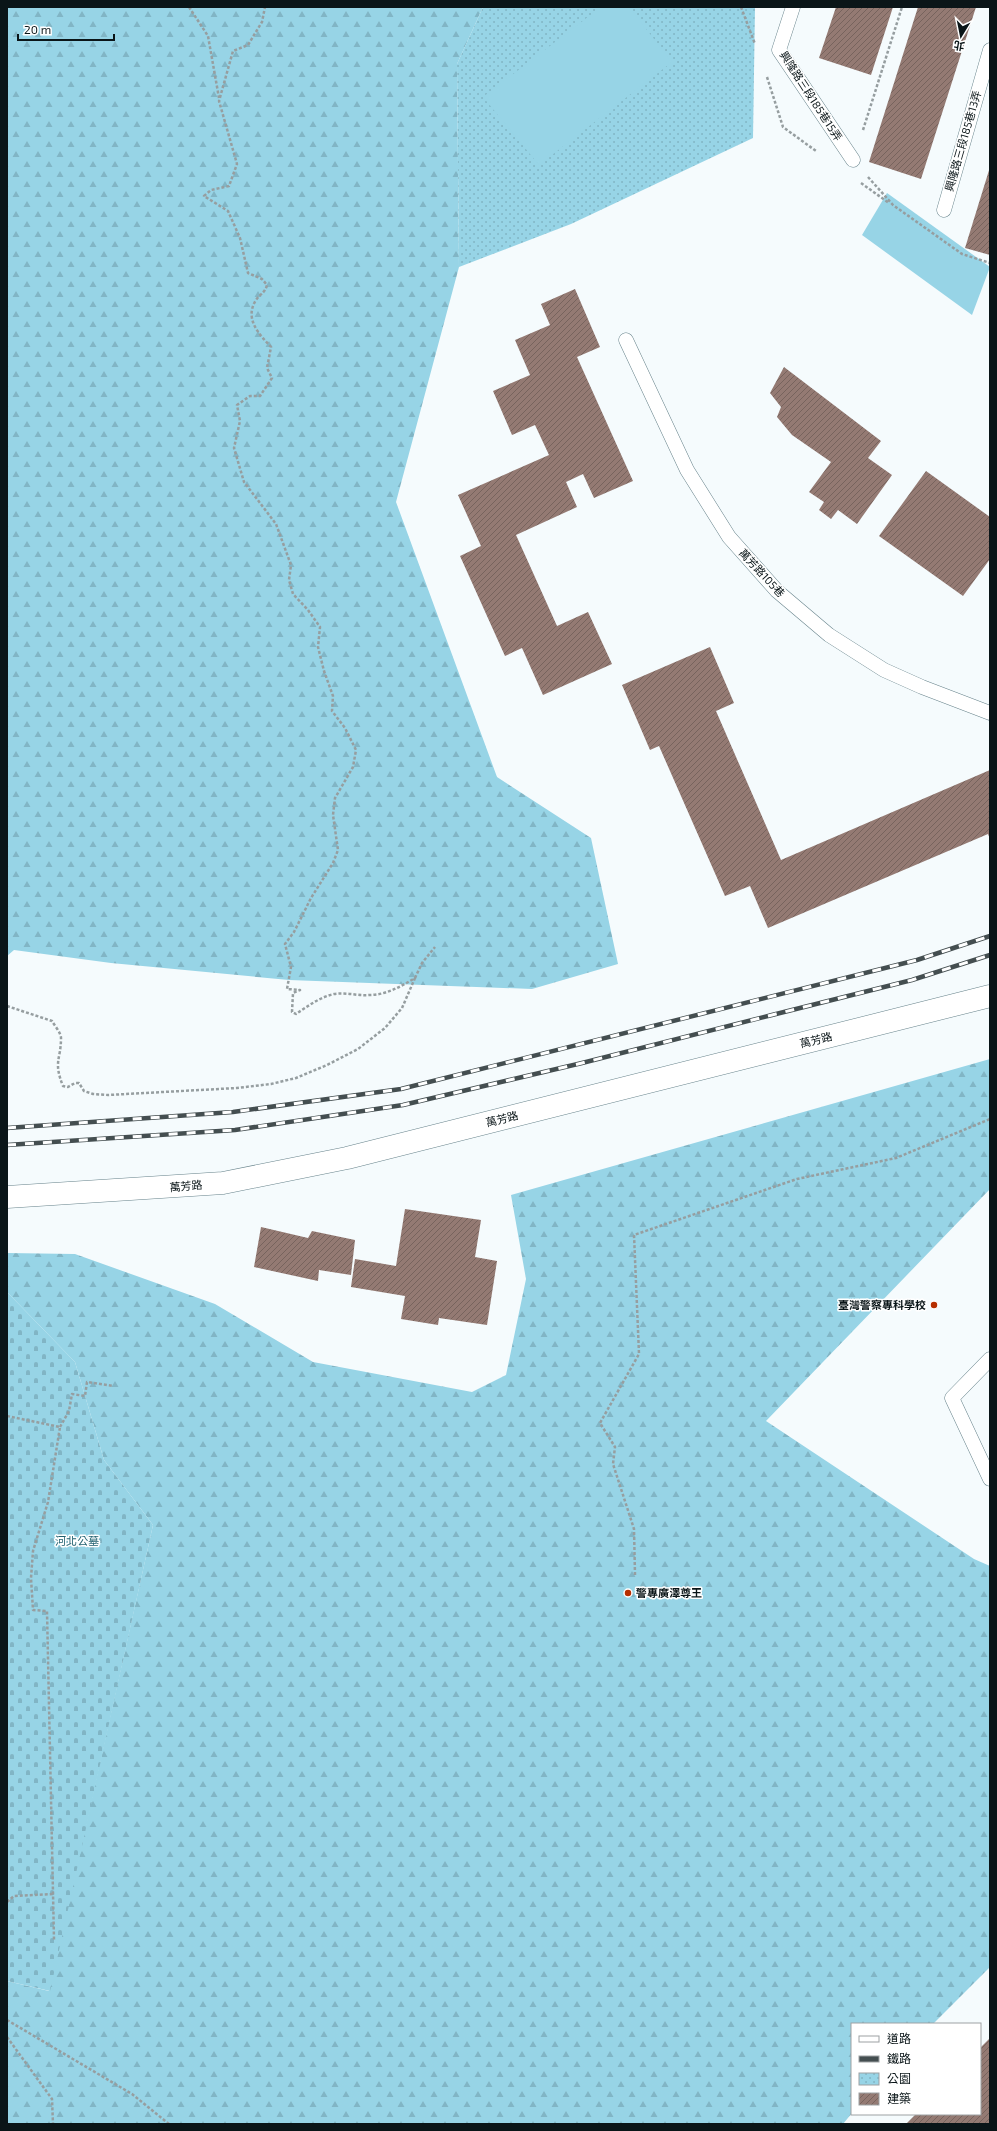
<svg xmlns="http://www.w3.org/2000/svg" width="997" height="2131" viewBox="0 0 997 2131" font-family="'Exo 2','Noto Sans TC',sans-serif">
	<defs>
		<pattern id="forest-firs" width="22" height="20" patternUnits="userSpaceOnUse"><rect width="22" height="20" fill="#97d4e6"/><path d="M5 1l3.5 6h-7zM16 11l3.5 6h-7z" fill="#81b5c5"/></pattern>
		<pattern id="cemetery-stones" width="16" height="16" patternUnits="userSpaceOnUse"><rect width="16" height="16" fill="#97d4e6"/><path d="M2 7V4a2 2 0 0 1 4 0v3zM10 15v-3a2 2 0 0 1 4 0v3z" fill="#81b5c5"/></pattern>
		<pattern id="park-dots" width="8" height="8" patternUnits="userSpaceOnUse"><rect width="8" height="8" fill="#97d4e6"/><path d="M2 2h.1M6 6h.1" fill="none" stroke="#81b5c5" stroke-width="1.8" stroke-linecap="round"/></pattern>
		<pattern id="building-hatch" width="6" height="6" patternUnits="userSpaceOnUse"><rect width="6" height="6" fill="#947a73"/><path d="M-1 1l2-2M0 6l6-6M5 7l2-2" fill="none" stroke="#77635d"/></pattern>
	</defs>
	<rect width="100%" height="100%" fill="#f5fbfd"/>
	<g fill="url(#forest-firs)">
		<polygon points="7,7 483,7 457,64 459,267 396,502 497,777 591,838 618,964 532,989 289,980 111,963 14,950 7,956"/>
		<polygon points="990,1059 990,1189 766,1421 974,1559 990,1566 990,1967 933,2024 852,2024 852,2113 843,2124 7,2124 7,1981 49,1991 153,1525 104,1460 75,1362 7,1292 7,1253 75,1254 215,1304 313,1362 472,1392 506,1375 526,1279 511,1195"/>
	</g>
	<polygon fill="url(#cemetery-stones)" points="7,1292 75,1362 104,1460 153,1525 50,1991 7,1981"/>
	<polygon fill="url(#park-dots)" points="483,7 755,7 753,138 571,224 459,267 457,64"/>
	<g fill="#97d4e6">
		<polygon points="601,7 629,7 672,62 539,165 483,97"/>
		<polygon points="887,193 990,267 972,315 862,235"/>
	</g>
	<g fill="url(#building-hatch)">
		<polygon points="836,7 893,7 871,75 819,58"/>
		<polygon points="918,7 976,7 921,179 869,162"/>
		<polygon points="990,167 990,255 965,248"/>
		<polygon points="575,289 600,347 577,357 633,481 594,498 583,474 566,482 577,507 516,535 557,626 588,612 612,664 543,695 522,648 505,656 460,556 481,546 458,495 549,455 535,425 512,435 493,391 530,375 515,340 550,325 541,304"/>
		<polygon points="784,367 881,441 868,458 892,475 857,524 838,510 831,519 819,510 824,502 809,492 831,462 792,435 777,417 781,407 770,393"/>
		<polygon points="926,471 990,517 990,559 963,596 879,536"/>
		<polygon points="710,647 734,703 716,711 781,860 990,770 990,839 988,834 768,928 750,886 725,896 659,746 650,750 622,685"/>
		<polygon points="405,1209 481,1220 475,1257 497,1261 487,1325 439,1318 438,1325 401,1319 405,1296 351,1287 355,1259 396,1266"/>
		<polygon points="261,1227 308,1238 312,1231 355,1240 351,1275 319,1270 318,1281 254,1267"/>
		<polygon points="990,2038 990,2124 906,2124 916,2114 980,2114 980,2048"/>
	</g>
	<g fill="none" stroke-linecap="round" stroke-linejoin="round">
		<defs>
			<g id="lane">
				<polyline points="793,7 779,50 853,160"/>
				<polyline points="944,210 990,50"/>
				<polyline points="626,340 687,470 729,537 777,591 829,635 884,670 922,687 990,713"/>
				<polyline points="990,1359 952,1398 990,1479"/>
			</g>
			<polyline id="secondary" points="7,1197 223,1183 347,1158 990,996"/>
		</defs>
		<use href="#lane" stroke="#67838b" stroke-width="15"/>
		<use href="#secondary" stroke="#67838b" stroke-width="23"/>
		<g stroke="#969ea0" stroke-width="2.5" stroke-dasharray="3 2" stroke-linecap="butt">
			<polyline points="189,7 208,36 219,98"/>
			<polyline points="741,7 755,44"/>
			<polyline points="767,77 783,127 816,151"/>
			<polyline points="863,130 902,7"/>
			<polyline points="868,177 893,205 962,254 990,263"/>
			<polyline points="861,183 889,203"/>
			<polyline points="415,978 422,963 435,947"/>
			<path d="M7 1006 52 1021C55 1026 61 1033 61 1038 61 1060 53 1061 63 1086L68 1087 75 1083H79L84 1091 93 1094 108 1095 237 1088 271 1084 296 1078 327 1065 358 1049 385 1028 402 1008 415 978C400 987 386 995 369 995 357 996 346 992 334 994 320 997 308 1006 296 1014L292 1012 293 993 300 990 287 989 291 967 285 944 294 932 311 898 333 863 338 850 333 815 335 798 353 767 356 750 345 728 332 711 333 696 324 671 318 647 320 627 308 610 293 594 289 580 291 565 276 524 244 482 234 448 240 421 237 405 250 396H260L272 378 267 368 271 347C259 334 244 319 256 300 260 294 265 293 267 285L262 279 248 273 240 238 228 211 204 196 211 190 229 186 237 164 219 101 233 51 248 45 262 22 265 7"/>
			<polyline points="7,1416 60,1427 48,1502 33,1551 31,1578 33,1610 47,1611 54,1940"/>
			<polyline points="60,1427 69,1411 72,1394 85,1396 87,1382 113,1386"/>
			<polyline points="635,1575 634,1529 613,1464 615,1447 600,1423 639,1354 634,1235 797,1179 896,1158 990,1119"/>
			<polyline points="7,1902 14,1896 53,1894"/>
			<polyline points="7,2020 132,2094 169,2124"/>
			<polyline points="7,2037 52,2099 53,2124"/>
		</g>
		<use href="#lane" stroke="#fff" stroke-width="14"/>
		<use href="#secondary" stroke="#fff" stroke-width="22"/>
		<defs>
			<g id="rail">
				<polyline points="7,1128 233,1112 401,1089 917,960 990,936"/>
				<polyline points="7,1145 235,1130 403,1105 582,1063 772,1015 912,980 990,955"/>
			</g>
		</defs>
		<use href="#rail" stroke="#444e50" stroke-width="4.5"/>
		<use href="#rail" stroke="#fff" stroke-width="3" stroke-dasharray="9" stroke-linecap="butt"/>
	</g>
	<g fill="#b72e00" stroke="#fff" stroke-width="1.5">
		<circle cx="934" cy="1305" r="4"/>
		<circle cx="628" cy="1593" r="4"/>
	</g>
	<g text-anchor="middle" stroke-width="3" stroke-linejoin="round" paint-order="stroke">
		<g font-size="11" fill="#0a1518" stroke="#fff">
			<text transform="translate(811 96) rotate(57)" y="4">興隆路三段185巷15弄</text>
			<text transform="translate(963 141) rotate(-74)" y="4">興隆路三段185巷13弄</text>
			<text transform="translate(762 573) rotate(47)" y="4">萬芳路105巷</text>
			<text transform="translate(816 1040) rotate(-14)" y="4">萬芳路</text>
			<text transform="translate(502 1119) rotate(-14)" y="4">萬芳路</text>
			<text transform="translate(186 1186) rotate(-5)" y="4">萬芳路</text>
		</g>
		<g font-size="11" font-weight="bold" fill="#0a1518" stroke="#fff" text-anchor="end">
			<text x="926" y="1309">臺灣警察專科學校</text>
			<text x="636" y="1597" text-anchor="start">警專廣澤尊王</text>
		</g>
		<g font-size="11" fill="#216170" stroke="#fff">
			<text x="77" y="1545">河北公墓</text>
		</g>
	</g>
	<rect width="997" height="2131" fill="none" stroke="#0a1518" stroke-width="16"/>
	<rect x="851" y="2023" width="130" height="92" fill="#ffffff" stroke="#9da1a3"/>
	<rect x="859" y="2036" width="20" height="6" fill="#ffffff" stroke="#9da1a3"/>
	<text x="887" y="2043" font-size="12" fill="#0a1518">道路</text>
	<rect x="859" y="2056" width="20" height="6" fill="#444e50" stroke="#9da1a3"/>
	<text x="887" y="2063" font-size="12" fill="#0a1518">鐵路</text>
	<rect x="859" y="2073" width="20" height="12" fill="url(#park-dots)" stroke="#9da1a3"/>
	<text x="887" y="2083" font-size="12" fill="#0a1518">公園</text>
	<rect x="859" y="2093" width="20" height="12" fill="url(#building-hatch)" stroke="#9da1a3"/>
	<text x="887" y="2103" font-size="12" fill="#0a1518">建築</text>
	<g transform="translate(961 36) rotate(190)" stroke="#ffffff" stroke-width="3" paint-order="stroke">
	<path d="M0-3L7 15L0 10L-7 15Z" fill="#0a1518"/>
	<text y="-6" font-size="11" font-weight="bold" text-anchor="middle" fill="#0a1518">北</text>
	</g>
	<path d="M18 34v6h96v-6" fill="none" stroke="#0a1518" stroke-width="2"/>
	<text x="24" y="34" font-size="12" fill="#0a1518" stroke="#ffffff" stroke-width="3" paint-order="stroke">20 m</text>
</svg>
